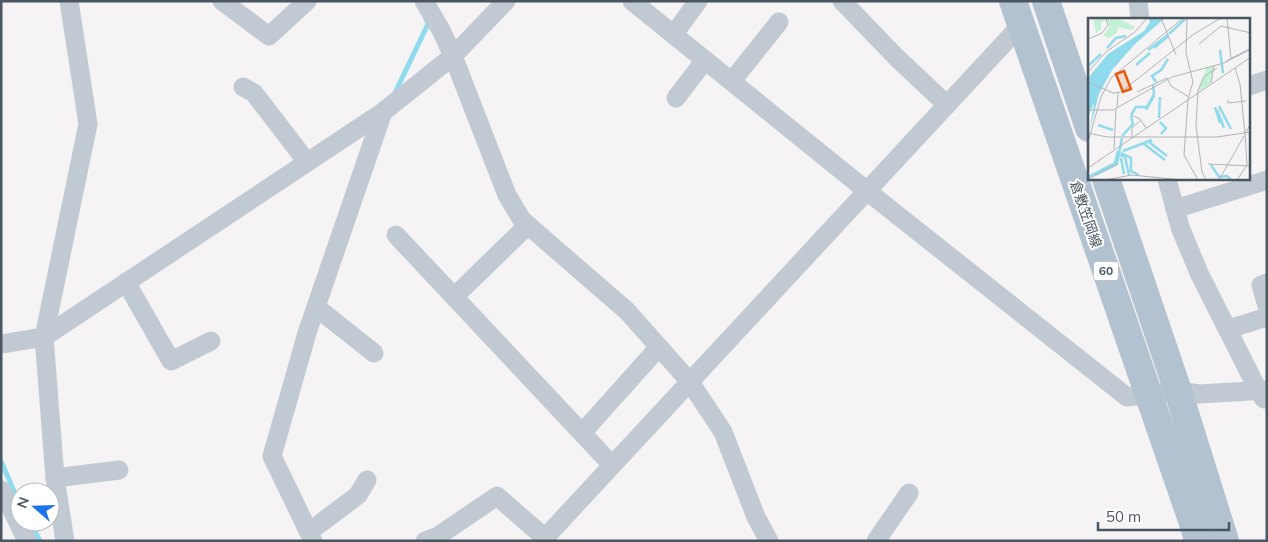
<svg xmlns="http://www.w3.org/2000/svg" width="1268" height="542" viewBox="0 0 1268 542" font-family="Mulish,'Noto Sans JP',sans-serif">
	<rect width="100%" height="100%" fill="#f5f3f3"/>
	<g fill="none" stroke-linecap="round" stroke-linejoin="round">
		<g stroke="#90daee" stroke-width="5">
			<polyline points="394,95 428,24 426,19"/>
			<polyline points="1,461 20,505"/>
			<polyline points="30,522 40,541"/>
		</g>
		<g stroke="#c1cad2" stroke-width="19">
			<polyline points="222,1 269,36 307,1"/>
			<polyline points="424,1 441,30 453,56 507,195 522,220 627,311 690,382 723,432 756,517 769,541"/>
			<polyline points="632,1 867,191 1127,397 1178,391 1199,394 1267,390"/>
			<polyline points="842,1 897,58 947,105"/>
			<polyline points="1138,1 1140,19"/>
			<polyline points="674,34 698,1"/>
			<polyline points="732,81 779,22"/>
			<polyline points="1249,86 1267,80"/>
			<polyline points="243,87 254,93 307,162"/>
			<polyline points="676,98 705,60"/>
			<polyline points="1167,179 1180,227 1199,273 1258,390 1264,399"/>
			<polyline points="1175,209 1267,180"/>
			<polyline points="396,235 612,465"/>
			<polyline points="126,282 171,361 211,341"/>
			<polyline points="1267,283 1261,285 1267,306"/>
			<polyline points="454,297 528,225"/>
			<polyline points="316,307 374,353"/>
			<polyline points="1228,329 1267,317"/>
			<polyline points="1,344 44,337 383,112 453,56 506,1"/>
			<polyline points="582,433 659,347"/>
			<polyline points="55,478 119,470"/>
			<polyline points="1,490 11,508 27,541"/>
			<polyline points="309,532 358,495 367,480"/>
			<polyline points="65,541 55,478 44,337 88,124 69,1"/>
			<polyline points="313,541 272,456 307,333 383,112"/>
			<polyline points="425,541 438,536 497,496 545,538"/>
			<polyline points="542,541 1021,25"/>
			<polyline points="876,541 909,493"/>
		</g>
		<g stroke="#b3c2d1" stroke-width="28">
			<polyline points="1013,1 1195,529 1198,541"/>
			<polyline points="1046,1 1089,128"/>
			<polyline points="1106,179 1178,391 1225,541"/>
		</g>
	</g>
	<g text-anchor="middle" stroke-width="4" stroke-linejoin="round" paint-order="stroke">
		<rect fill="#fff" stroke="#808990" stroke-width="1" x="1093.5" y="261.5" width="25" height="19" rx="4"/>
		<g font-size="12" font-weight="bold" fill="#4a5661">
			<text x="1106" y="275">60</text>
		</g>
		<g font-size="14" fill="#4a5661" stroke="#fff">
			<text transform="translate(1086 214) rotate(71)" y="5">倉敷笠岡線</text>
		</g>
	</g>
	<g transform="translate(1088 18)">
		<rect width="162" height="162" fill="#f5f3f3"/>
		<path d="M5 0H30L47 9 44 12 30 9 28 16 21 20 15 18 22 8 18 3 13 4V11L8 15ZM126 48 123 65 110 74 118 50Z" fill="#c3f1d5"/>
		<path d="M60 0H77L47 26 24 52 11 76 2 111 6 85 0 99V60L20 36 56 13 62 4Z" fill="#90daee"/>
		<path fill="none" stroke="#90daee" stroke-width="2.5" d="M81 16 97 1M19 30 28 20 38 18M66 30 80 18M60 32 80 17M132 32 135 55M48 47 62 35M0 48 13 36M68 64 64 58 73 52 80 41M131 88 143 111M127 89 132 105M58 92 66 78M129 92 136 110M43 97 48 89H59L66 76 65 67M71 100 72 79M72 104 78 110 73 116M10 107 25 112M34 118 45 106 43 98M61 124 79 138M56 126 77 142M35 133 64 122M33 135 43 140V153L51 157M33 139 34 136 37 139 41 157M33 140 36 156M123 147 131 159 139 158 143 162M7 157 29 146 34 120M0 159 27 145 30 133"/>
		<path fill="none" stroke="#b1b4b9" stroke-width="1" d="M73 0 88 37M99 0 98 35 105 64 100 81 96 137 110 162M139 0 143 41M0 21 14 15 20 7 18 0M111 26 133 8 163 15M138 43 163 30M147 50 152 66 157 116M0 54 19 33 47 14 59 0M0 64 25 75 33 74 106 16 133 0M123 65 126 48M49 74 79 60 83 68 101 79M140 82V85L158 83M29 90 30 75M0 92H25L84 59 136 45 163 31M43 97 52 101 58 110M0 115 19 119H129L163 114M44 119V110L53 102M0 124 13 79 23 60 95 0M26 131 28 91M120 146 163 148M0 150 163 39M0 161 30 146M16 162 44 157 94 162M118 162 114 154 108 108 110 72 116 59 129 50M131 162 156 118M149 162 159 147 157 116 163 105"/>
		<path fill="#e8590c" fill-opacity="0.15" stroke="#e8590c" stroke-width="2.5" d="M36 53 43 71 35 74 28 56Z"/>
		<rect width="162" height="162" fill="none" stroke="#4a5661" stroke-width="2.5"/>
	</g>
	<rect width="1268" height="542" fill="none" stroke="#4a5661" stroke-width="5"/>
	<g transform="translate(35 507) rotate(290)"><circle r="24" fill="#ffffff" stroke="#b7bbc0"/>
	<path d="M0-4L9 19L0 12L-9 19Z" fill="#1a73e8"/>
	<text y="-8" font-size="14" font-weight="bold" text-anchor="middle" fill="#4a5661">N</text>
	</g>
	<path d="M1098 522v8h131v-8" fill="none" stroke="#4a5661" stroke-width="2.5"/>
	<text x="1106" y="522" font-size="15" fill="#4a5661" stroke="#ffffff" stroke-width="4" paint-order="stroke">50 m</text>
</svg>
